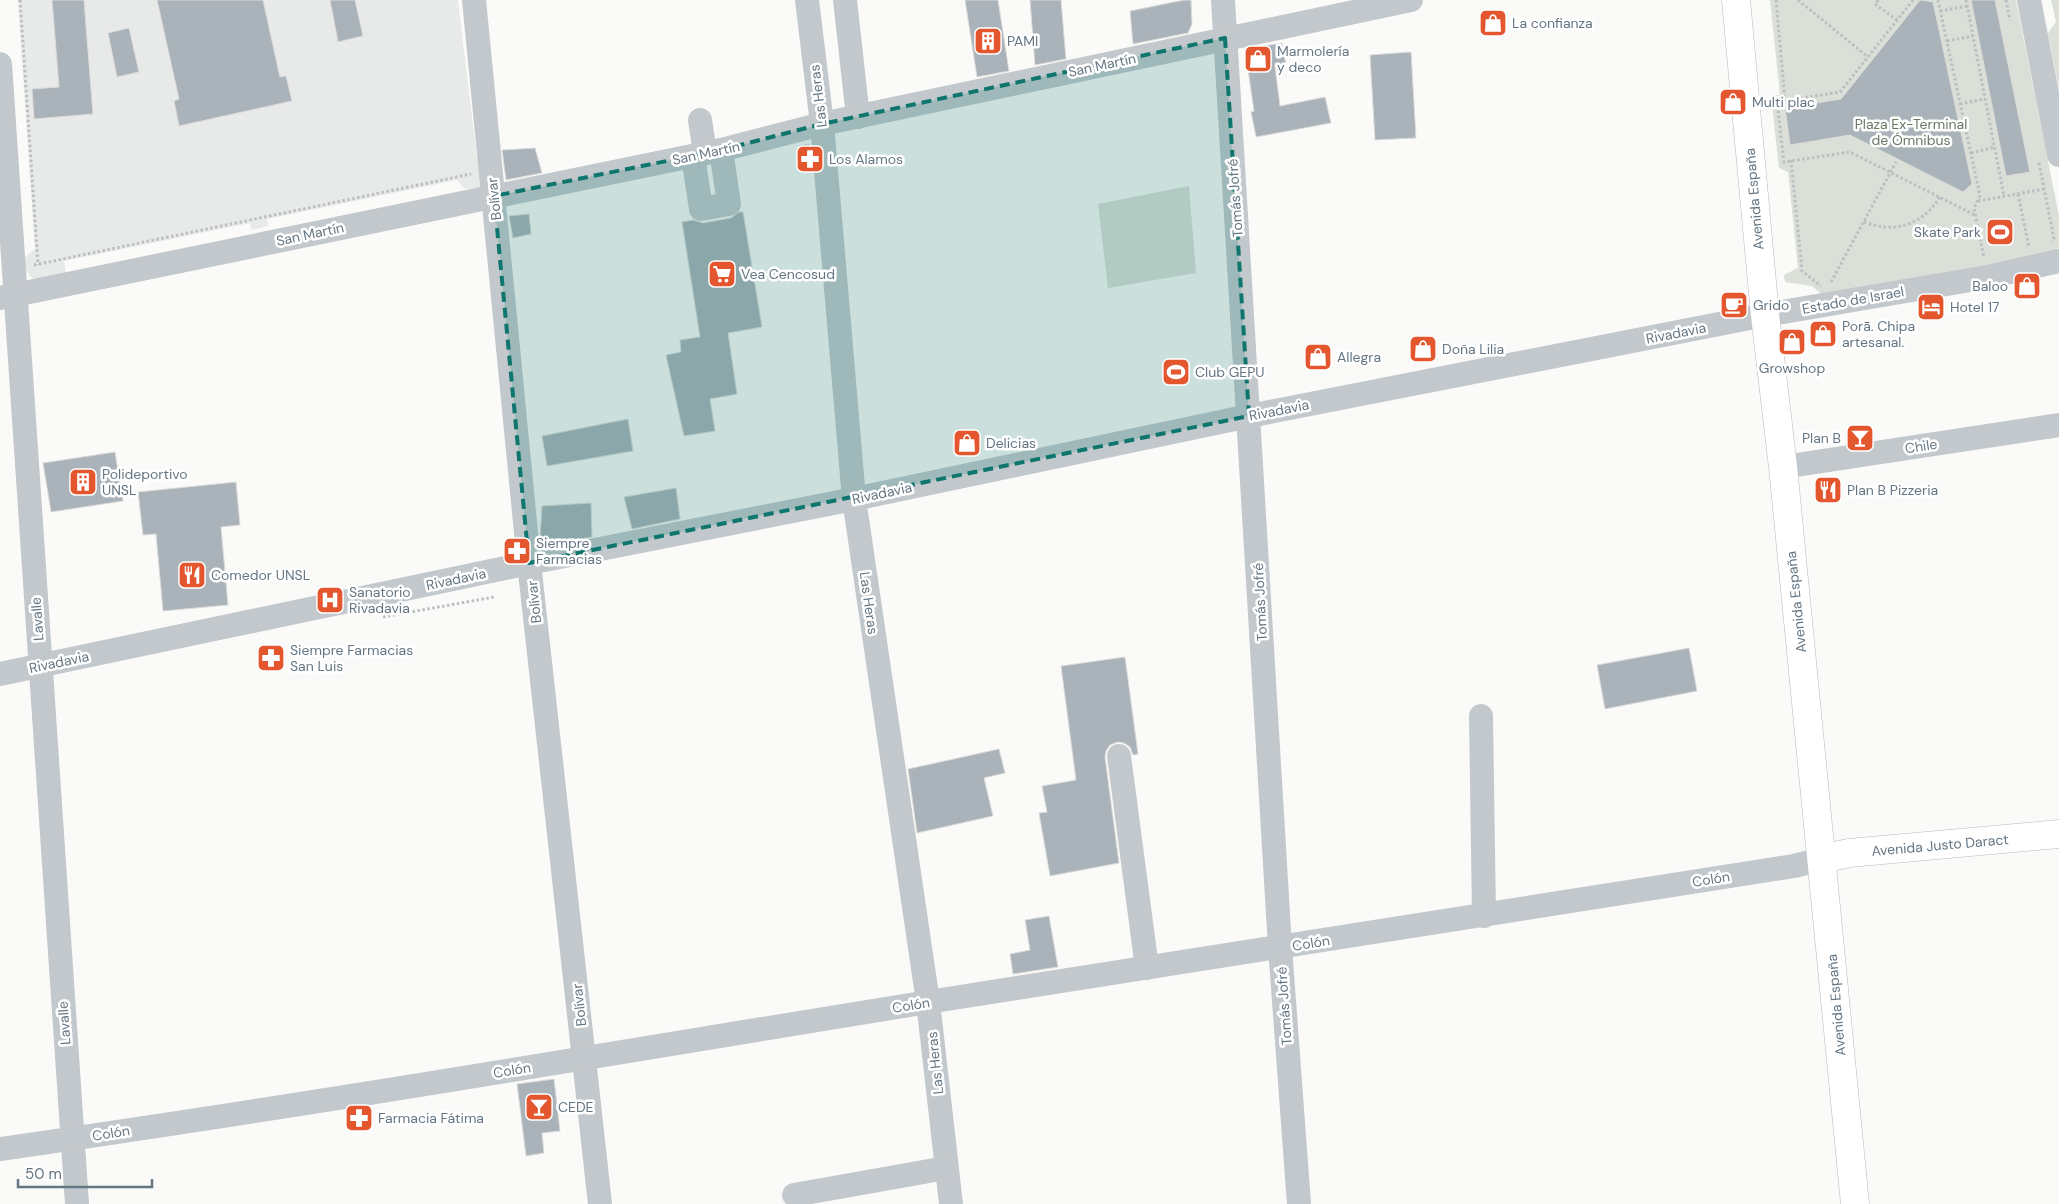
<svg xmlns="http://www.w3.org/2000/svg" width="2059" height="1204" viewBox="0 0 2059 1204" font-family="'DM Sans',sans-serif">
	<rect width="100%" height="100%" fill="#fafaf8"/>
	<polygon fill="#e8e9e9" points="18,0 458,0 477,159 481,161 483,185 478,188 468,189 464,188 457,180 267,219 268,226 252,230 250,223 64,261 66,273 37,280 32,278 25,270 24,260 27,255 35,249"/>
	<g fill="#dadfd7">
		<polygon points="1770,0 2016,0 2059,216 2059,247 2056,250 1830,301 1812,286 1785,282 1784,275 1798,268 1788,172 1779,168 1771,96 1780,95"/>
		<polygon points="2051,0 2059,0 2059,89 2048,33 2056,22"/>
		<polygon points="1189,186 1196,273 1108,288 1098,204"/>
	</g>
	<g fill="#aab3b9" stroke="#dcdcda">
		<polygon points="52,0 84,0 93,114 34,119 32,89 59,87"/>
		<polygon points="157,0 263,0 280,77 286,76 292,101 179,126 174,101 179,99"/>
		<polygon points="330,0 355,0 363,36 338,42"/>
		<polygon points="965,0 998,0 1009,71 977,77"/>
		<polygon points="1030,0 1061,0 1066,59 1035,65"/>
		<polygon points="1184,0 1191,0 1192,24 1188,33 1133,44 1130,11"/>
		<polygon points="1920,0 1933,2 1972,184 1963,192 1850,135 1790,145 1785,108 1841,99"/>
		<polygon points="1971,0 1995,0 2030,172 2006,176"/>
		<polygon points="129,28 139,72 117,77 108,33"/>
		<polygon points="1282,43 1286,65 1275,66 1280,106 1325,97 1331,123 1256,137 1251,112 1254,111 1245,49"/>
		<polygon points="1411,52 1416,138 1375,140 1370,55"/>
		<polygon points="809,144 812,168 801,169 799,146"/>
		<polygon points="535,148 542,173 506,180 502,150"/>
		<polygon points="739,212 743,212 762,327 728,333 737,394 710,399 715,431 684,436 666,355 681,352 680,340 700,337 682,222 693,220 703,223 731,218"/>
		<polygon points="529,214 531,234 513,238 509,216"/>
		<polygon points="628,419 633,451 547,466 542,436"/>
		<polygon points="115,452 123,501 51,512 43,463"/>
		<polygon points="236,482 240,525 221,527 228,605 163,611 156,534 143,535 138,492"/>
		<polygon points="676,488 680,519 632,529 624,497"/>
		<polygon points="591,503 592,537 580,539 540,539 542,506"/>
		<polygon points="1689,648 1697,691 1605,709 1597,665"/>
		<polygon points="1125,657 1138,754 1133,755 1130,747 1124,743 1118,742 1110,745 1106,751 1105,757 1119,863 1050,876 1039,813 1047,812 1042,786 1076,780 1061,666"/>
		<polygon points="999,749 1005,773 984,778 993,816 917,833 908,769"/>
		<polygon points="1049,916 1058,967 1013,974 1010,954 1030,950 1025,920"/>
		<polygon points="554,1079 560,1131 542,1133 544,1153 526,1156 517,1084"/>
	</g>
	<g fill="none" stroke-linecap="round" stroke-linejoin="round">
		<defs>
			<g id="major">
				<polyline points="1736,0 1765,315 1783,467 1855,1204"/>
				<polyline points="1822,859 1849,853 2059,834"/>
			</g>
		</defs>
		<use href="#major" stroke="#b5babe" stroke-width="29"/>
		<g stroke="#bbbfc2" stroke-width="3" stroke-dasharray="2.5 2.5" stroke-linecap="butt">
			<polyline points="20,0 38,265"/>
			<polyline points="1776,0 1785,101"/>
			<polyline points="1798,0 1868,57"/>
			<polyline points="1878,0 1875,4 1897,20"/>
			<polyline points="1913,0 1840,92 1777,102 1784,162 1850,152 1975,215"/>
			<polyline points="1938,0 1980,196 1974,208 1984,258"/>
			<polyline points="1966,0 2004,196"/>
			<polyline points="2006,0 2010,20"/>
			<polyline points="1940,11 1967,6"/>
			<polyline points="1947,41 1973,36"/>
			<polyline points="1960,104 1985,99"/>
			<polyline points="1971,153 1995,147"/>
			<polyline points="1791,160 1802,271 1821,286"/>
			<polyline points="2039,163 2054,239 2052,242"/>
			<polyline points="2018,194 2029,247"/>
			<polyline points="1978,201 2044,189"/>
			<path d="M1864 222C1895 234 1922 225 1940 197"/>
			<polyline points="34,265 471,174"/>
			<polyline points="1831,282 1896,162"/>
			<polyline points="383,617 494,597"/>
		</g>
		<g stroke="#c3c8cc" stroke-width="24">
			<polyline points="474,0 529,563 600,1204"/>
			<polyline points="807,0 822,124 854,499 928,1002 951,1204"/>
			<polyline points="845,0 858,117"/>
			<polyline points="1223,0 1280,947 1299,1204"/>
			<polyline points="2029,0 2059,155"/>
			<polyline points="0,64 77,1204"/>
			<polyline points="700,120 705,153"/>
			<polyline points="693,156 701,209 729,204 721,150"/>
			<polyline points="0,298 721,150 822,124 1411,0"/>
			<polyline points="1783,467 2059,425"/>
			<polyline points="0,674 529,563 854,499 1249,416 1765,315 1988,277 2059,261"/>
			<polyline points="1481,716 1484,916"/>
			<polyline points="1119,756 1147,968"/>
			<path d="M0 1149C310 1105 619 1052 928 1002 1217 955 1505 913 1794 866L1822 859"/>
			<polyline points="794,1195 946,1168"/>
		</g>
		<use href="#major" stroke="#fff" stroke-width="28"/>
	</g>
	<path fill="#0f766e" fill-opacity="0.2" stroke="#0f766e" stroke-width="4" stroke-dasharray="10 6" stroke-linejoin="round" d="M1225 38 1249 416 529 563 494 196 721 150 822 124Z"/>
	<defs>
		<symbol id="shop-square" viewBox="-11 -11 22 22"><rect x="-9" y="-9" width="18" height="18" rx="4" fill="#e4572e" stroke="#fff"/><path d="M-5-2.5h2.3a2.7 3.5 0 0 1 5.4 0H5L5.5 6h-11ZM-1.5-2.5h3a1.5 2.3 0 0 0-3 0Z" fill="#fff"/></symbol>
		<symbol id="building-square" viewBox="-11 -11 22 22"><rect x="-9" y="-9" width="18" height="18" rx="4" fill="#e4572e" stroke="#fff"/><path d="M-4-6H4V6H1V3H-1V6H-4ZM-2.5-4.3h1.7v1.8h-1.7ZM.8-4.3h1.7v1.8H.8ZM-2.5-1h1.7V.8h-1.7ZM.8-1h1.7V.8H.8Z" fill="#fff"/></symbol>
		<symbol id="pharmacy-square" viewBox="-11 -11 22 22"><rect x="-9" y="-9" width="18" height="18" rx="4" fill="#e4572e" stroke="#fff"/><path d="M-2-6h4v4h4v4h-4v4h-4v-4h-4v-4h4Z" fill="#fff"/></symbol>
		<symbol id="stadium-square" viewBox="-11 -11 22 22"><rect x="-9" y="-9" width="18" height="18" rx="4" fill="#e4572e" stroke="#fff"/><path d="M0-5a6.5 5 0 1 0 0 10a6.5 5 0 1 0 0-10ZM-3.5-1.8h7v3.6h-7Z" fill="#fff"/></symbol>
		<symbol id="supermarket-square" viewBox="-11 -11 22 22"><rect x="-9" y="-9" width="18" height="18" rx="4" fill="#e4572e" stroke="#fff"/><path d="M-6-5.5h2.5l.6 2H6L4.5 2H-2.5L-4.4-4H-6ZM-1.5 3.2a1.3 1.3 0 1 0 .1 0ZM3 3.2a1.3 1.3 0 1 0 .1 0Z" fill="#fff"/></symbol>
		<symbol id="cafe-square" viewBox="-11 -11 22 22"><rect x="-9" y="-9" width="18" height="18" rx="4" fill="#e4572e" stroke="#fff"/><path d="M-5.5-4.5H6V0H3Q3 3.5 0 3.5H-2.5Q-5.5 3.5-5.5 0ZM3-3.2v2h1.7v-2ZM-6 4.5H4V6H-6Z" fill="#fff"/></symbol>
		<symbol id="hotel-square" viewBox="-11 -11 22 22"><rect x="-9" y="-9" width="18" height="18" rx="4" fill="#e4572e" stroke="#fff"/><path d="M-6-4.5h1.5V1H6V5H4.5V3h-9V5H-6ZM-4 0a1.8 1.8 0 1 1 3.6 0ZM.5 0V-2.5h3Q6-2.5 6 0Z" fill="#fff"/></symbol>
		<symbol id="bar-square" viewBox="-11 -11 22 22"><rect x="-9" y="-9" width="18" height="18" rx="4" fill="#e4572e" stroke="#fff"/><path d="M-6-5H6L.8 .8V4.5H3.5V6h-7V4.5H-.8V.8Z" fill="#fff"/></symbol>
		<symbol id="restaurant-square" viewBox="-11 -11 22 22"><rect x="-9" y="-9" width="18" height="18" rx="4" fill="#e4572e" stroke="#fff"/><path d="M-5-6h1v4h1v-4h1v4h1v-4h1v5L-1.5 .5V6h-2V.5L-5-1ZM5-6V6H3V1.5H1.5Q1.5-4 5-6Z" fill="#fff"/></symbol>
		<symbol id="hospital-square" viewBox="-11 -11 22 22"><rect x="-9" y="-9" width="18" height="18" rx="4" fill="#e4572e" stroke="#fff"/><path d="M-5-5h3v3.5h4V-5h3V5h-3V1.5h-4V5h-3Z" fill="#fff"/></symbol>
	</defs>
	<g fill-rule="evenodd">
		<use href="#shop-square" x="1477" y="7" width="32" height="32"/>
		<use href="#building-square" x="972" y="25" width="32" height="32"/>
		<use href="#shop-square" x="1242" y="43" width="32" height="32"/>
		<use href="#shop-square" x="1717" y="86" width="32" height="32"/>
		<use href="#pharmacy-square" x="794" y="143" width="32" height="32"/>
		<use href="#stadium-square" x="1984" y="216" width="32" height="32"/>
		<use href="#supermarket-square" x="706" y="258" width="32" height="32"/>
		<use href="#shop-square" x="2011" y="270" width="32" height="32"/>
		<use href="#cafe-square" x="1718" y="289" width="32" height="32"/>
		<use href="#hotel-square" x="1915" y="291" width="32" height="32"/>
		<use href="#shop-square" x="1807" y="318" width="32" height="32"/>
		<use href="#shop-square" x="1776" y="326" width="32" height="32"/>
		<use href="#shop-square" x="1407" y="333" width="32" height="32"/>
		<use href="#shop-square" x="1302" y="341" width="32" height="32"/>
		<use href="#stadium-square" x="1160" y="356" width="32" height="32"/>
		<use href="#bar-square" x="1844" y="422" width="32" height="32"/>
		<use href="#shop-square" x="951" y="427" width="32" height="32"/>
		<use href="#building-square" x="67" y="466" width="32" height="32"/>
		<use href="#restaurant-square" x="1812" y="474" width="32" height="32"/>
		<use href="#pharmacy-square" x="501" y="535" width="32" height="32"/>
		<use href="#restaurant-square" x="176" y="559" width="32" height="32"/>
		<use href="#hospital-square" x="314" y="584" width="32" height="32"/>
		<use href="#pharmacy-square" x="255" y="642" width="32" height="32"/>
		<use href="#bar-square" x="523" y="1091" width="32" height="32"/>
		<use href="#pharmacy-square" x="343" y="1102" width="32" height="32"/>
	</g>
	<g text-anchor="middle" stroke-width="5" stroke-linejoin="round" paint-order="stroke">
		<g font-size="14" fill="#657683" stroke="#fff" text-anchor="start">
			<text x="1512" y="28">La confianza</text>
			<text x="1007" y="46">PAMI</text>
			<text x="1277" y="56">Marmolería<tspan x="1277" dy="16">y deco</tspan></text>
			<text x="1752" y="107">Multi plac</text>
			<text x="829" y="164">Los Alamos</text>
			<text x="1981" y="237" text-anchor="end">Skate Park</text>
			<text x="741" y="279">Vea Cencosud</text>
			<text x="2008" y="291" text-anchor="end">Baloo</text>
			<text x="1753" y="310">Grido</text>
			<text x="1950" y="312">Hotel 17</text>
			<text x="1842" y="331">Porā. Chipa<tspan x="1842" dy="16">artesanal.</tspan></text>
			<text x="1442" y="354">Doña Lilia</text>
			<text x="1337" y="362">Allegra</text>
			<text x="1792" y="373" text-anchor="middle">Growshop</text>
			<text x="1195" y="377">Club GEPU</text>
			<text x="1841" y="443" text-anchor="end">Plan B</text>
			<text x="986" y="448">Delicias</text>
			<text x="102" y="479">Polideportivo<tspan x="102" dy="16">UNSL</tspan></text>
			<text x="1847" y="495">Plan B Pizzeria</text>
			<text x="536" y="548">Siempre<tspan x="536" dy="16">Farmacias</tspan></text>
			<text x="211" y="580">Comedor UNSL</text>
			<text x="349" y="597">Sanatorio<tspan x="349" dy="16">Rivadavia</tspan></text>
			<text x="290" y="655">Siempre Farmacias<tspan x="290" dy="16">San Luis</tspan></text>
			<text x="558" y="1112">CEDE</text>
			<text x="378" y="1123">Farmacia Fátima</text>
		</g>
		<g font-size="14" fill="#657683" stroke="#fff">
			<text transform="translate(1102 65) rotate(-12)" y="5">San Martín</text>
			<text transform="translate(818 96) rotate(-97)" y="5">Las Heras</text>
			<text transform="translate(706 153) rotate(-12)" y="5">San Martín</text>
			<text transform="translate(1235 198) rotate(-94)" y="5">Tomás Jofré</text>
			<text transform="translate(494 199) rotate(-96)" y="5">Bolívar</text>
			<text transform="translate(1754 199) rotate(-95)" y="5">Avenida España</text>
			<text transform="translate(310 234) rotate(-12)" y="5">San Martín</text>
			<text transform="translate(1853 300) rotate(-10)" y="5">Estado de Israel</text>
			<text transform="translate(1676 333) rotate(-11)" y="5">Rivadavia</text>
			<text transform="translate(1279 410) rotate(-11)" y="5">Rivadavia</text>
			<text transform="translate(1921 446) rotate(-9)" y="5">Chile</text>
			<text transform="translate(882 493) rotate(-12)" y="5">Rivadavia</text>
			<text transform="translate(456 579) rotate(-12)" y="5">Rivadavia</text>
			<text transform="translate(534 602) rotate(-96)" y="5">Bolívar</text>
			<text transform="translate(1260 602) rotate(-93)" y="5">Tomás Jofré</text>
			<text transform="translate(1796 602) rotate(-96)" y="5">Avenida España</text>
			<text transform="translate(869 603) rotate(82)" y="5">Las Heras</text>
			<text transform="translate(37 619) rotate(-94)" y="5">Lavalle</text>
			<text transform="translate(59 662) rotate(-12)" y="5">Rivadavia</text>
			<text transform="translate(1940 845) rotate(-5)" y="5">Avenida Justo Daract</text>
			<text transform="translate(1711 879) rotate(-9)" y="5">Colón</text>
			<text transform="translate(1311 943) rotate(-9)" y="5">Colón</text>
			<text transform="translate(579 1005) rotate(-96)" y="5">Bolívar</text>
			<text transform="translate(911 1005) rotate(-9)" y="5">Colón</text>
			<text transform="translate(1836 1005) rotate(-95)" y="5">Avenida España</text>
			<text transform="translate(1284 1006) rotate(-94)" y="5">Tomás Jofré</text>
			<text transform="translate(64 1023) rotate(-94)" y="5">Lavalle</text>
			<text transform="translate(935 1063) rotate(-96)" y="5">Las Heras</text>
			<text transform="translate(512 1070) rotate(-9)" y="5">Colón</text>
			<text transform="translate(111 1133) rotate(-9)" y="5">Colón</text>
		</g>
		<g font-size="14" fill="#687a64" stroke="#fff">
			<text x="1911" y="129">Plaza Ex-Terminal<tspan x="1911" dy="16">de Ómnibus</tspan></text>
		</g>
	</g>
	<path d="M18 1179v8h134v-8" fill="none" stroke="#657683" stroke-width="2.5"/>
	<text x="25" y="1179" font-size="15" fill="#657683" stroke="#ffffff" stroke-width="4" paint-order="stroke">50 m</text>
</svg>
